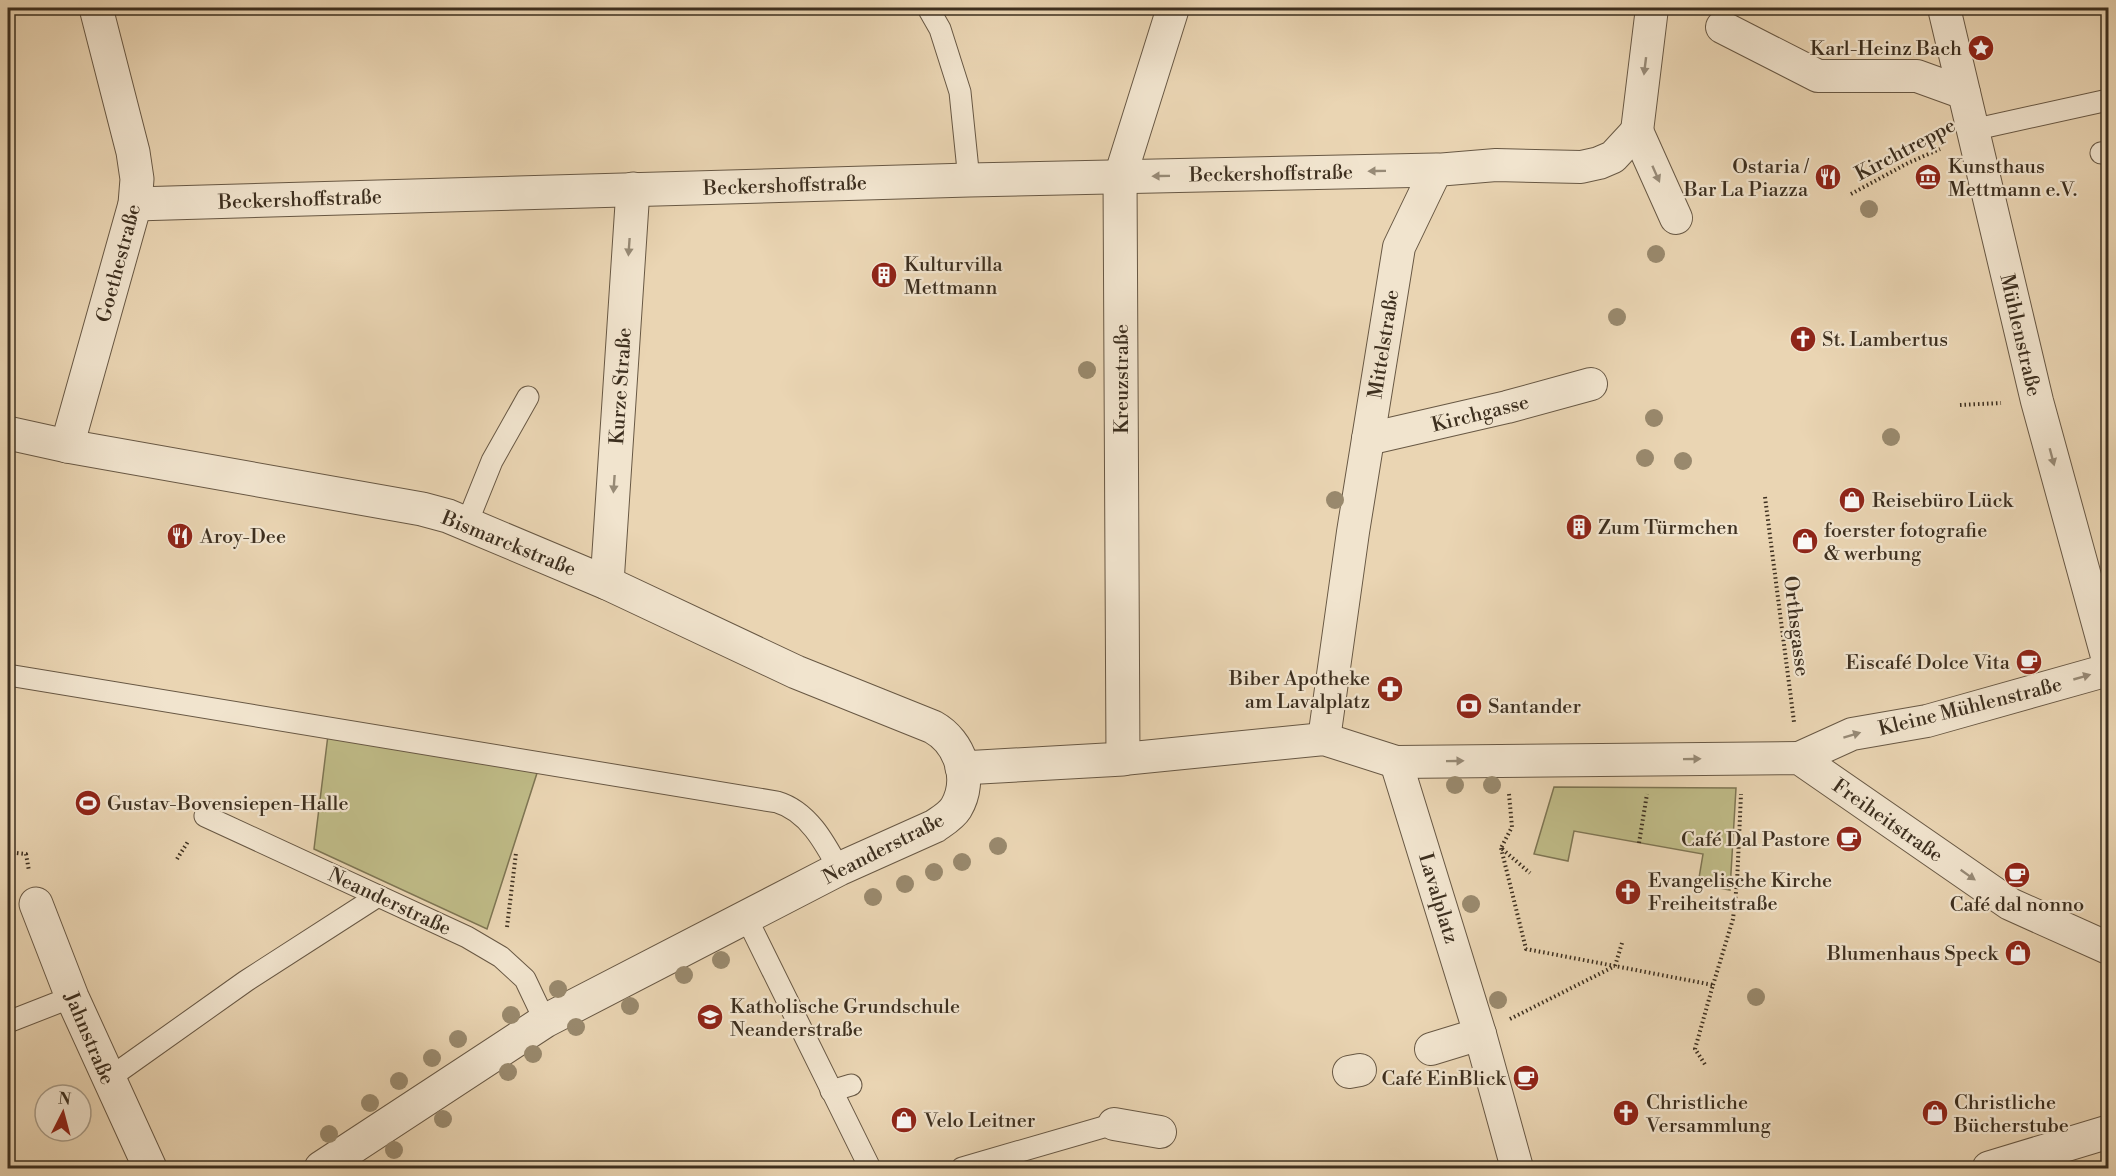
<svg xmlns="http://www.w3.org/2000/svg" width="2116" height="1176" viewBox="0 0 2116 1176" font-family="'Libre Bodoni',serif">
	<rect width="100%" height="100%" fill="#ead5b3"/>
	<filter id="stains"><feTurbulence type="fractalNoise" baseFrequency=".00333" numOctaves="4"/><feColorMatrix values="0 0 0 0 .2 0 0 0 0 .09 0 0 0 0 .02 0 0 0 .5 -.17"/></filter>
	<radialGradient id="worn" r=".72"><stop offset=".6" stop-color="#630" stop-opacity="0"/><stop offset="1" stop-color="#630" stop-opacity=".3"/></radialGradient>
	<g fill="#bfbb87" stroke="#7e7553" stroke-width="1.5">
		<polygon points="328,735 538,770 487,929 314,849"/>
		<polygon points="1554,787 1736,788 1730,890 1698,884 1703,854 1574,831 1568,861 1534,854"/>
	</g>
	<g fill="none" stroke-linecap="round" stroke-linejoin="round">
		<defs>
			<g id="service">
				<polyline points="928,8 940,29 960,92 969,180"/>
				<polyline points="1972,130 2108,100"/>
				<polyline points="2101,153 2108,152"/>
				<polyline points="467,523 492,461 528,397"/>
				<path d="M8 675 777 802C808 811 825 843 839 869"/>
				<polyline points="205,816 467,937 501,957 525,979 545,1021"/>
				<polyline points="746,917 870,1168"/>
				<polyline points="8,1022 72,997"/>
				<polyline points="108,1079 246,981 378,896"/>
				<polyline points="831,1091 851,1085"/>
				<polyline points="962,1168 1114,1124"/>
			</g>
			<g id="pedestrian">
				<polyline points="1944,8 2037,401 2108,660"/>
				<polyline points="1722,27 1818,76 1917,76 1964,93"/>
				<polyline points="1637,131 1652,8"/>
				<polyline points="1637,131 1676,218"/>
				<polyline points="1120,177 1173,8"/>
				<polyline points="1368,439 1507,407 1591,384"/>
				<polyline points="1324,739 1353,532 1399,247 1436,170 1496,165 1581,167 1599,163 1613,157 1637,131"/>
				<polyline points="1799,758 1852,734 1927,721 2108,670"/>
				<polyline points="1123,759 1324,739 1396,762 1799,758 2010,904 2108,948"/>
				<polyline points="1396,762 1480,1034 1517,1168"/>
				<polyline points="1431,1049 1480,1034"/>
				<polyline points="1349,1072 1360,1070"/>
				<polyline points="1114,1124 1160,1132"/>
			</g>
			<g id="minor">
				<polyline points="135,204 969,180 1436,170"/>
				<path d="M8 433 67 446 422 509 448 516 607 583 796 672 933 727C960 742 973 779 956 808 951 816 942 821 935 826L839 869 545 1021 321 1168"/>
				<polyline points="67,446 135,204 137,179 133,152 96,8"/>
				<polyline points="607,583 633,189"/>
				<polyline points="962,768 1123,759 1120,177"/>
				<polyline points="36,904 72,997 150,1168"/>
				<polyline points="1989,1168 2108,1132"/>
			</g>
		</defs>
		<use href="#service" stroke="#685844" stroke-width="23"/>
		<use href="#pedestrian" stroke="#685844" stroke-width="34"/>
		<use href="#minor" stroke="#685844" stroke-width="35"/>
		<g stroke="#3d2f1f" stroke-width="4" stroke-dasharray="1.5 3" stroke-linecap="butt">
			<polyline points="1851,194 1908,163 1940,149"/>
			<polyline points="1960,405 2001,403"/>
			<polyline points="1765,497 1794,722"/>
			<polyline points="1509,794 1512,827 1501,848 1530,873"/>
			<polyline points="1639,843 1647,794"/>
			<polyline points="1501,848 1526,949 1615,966"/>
			<polyline points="8,852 26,854 29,871"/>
			<polyline points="177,859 189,840"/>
			<polyline points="507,927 516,853"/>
			<polyline points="1622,943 1615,966 1713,985 1695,1049 1706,1066"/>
			<polyline points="1713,985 1733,919 1737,883 1741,794"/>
			<polyline points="1510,1019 1613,967"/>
		</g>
		<use href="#service" stroke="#f1e4ce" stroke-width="21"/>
		<use href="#pedestrian" stroke="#f1e4ce" stroke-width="32"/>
		<use href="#minor" stroke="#f1e4ce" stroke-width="33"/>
	</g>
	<g fill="#99896d">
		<circle cx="1869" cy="209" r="9"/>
		<circle cx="1656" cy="254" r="9"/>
		<circle cx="1617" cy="317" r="9"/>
		<circle cx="1087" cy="370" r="9"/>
		<circle cx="1654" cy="418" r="9"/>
		<circle cx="1891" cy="437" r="9"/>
		<circle cx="1645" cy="458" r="9"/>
		<circle cx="1683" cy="461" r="9"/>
		<circle cx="1335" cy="500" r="9"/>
		<circle cx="1455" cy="785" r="9"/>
		<circle cx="1492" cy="785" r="9"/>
		<circle cx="998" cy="846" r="9"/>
		<circle cx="962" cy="862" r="9"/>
		<circle cx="934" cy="872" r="9"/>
		<circle cx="905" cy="884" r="9"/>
		<circle cx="873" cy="897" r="9"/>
		<circle cx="1471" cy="904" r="9"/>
		<circle cx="721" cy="960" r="9"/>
		<circle cx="684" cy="975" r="9"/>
		<circle cx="558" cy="989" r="9"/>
		<circle cx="1756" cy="997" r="9"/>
		<circle cx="1498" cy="1000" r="9"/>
		<circle cx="630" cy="1006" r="9"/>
		<circle cx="511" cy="1015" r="9"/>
		<circle cx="576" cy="1027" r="9"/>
		<circle cx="458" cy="1039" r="9"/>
		<circle cx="533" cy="1054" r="9"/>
		<circle cx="432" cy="1058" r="9"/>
		<circle cx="508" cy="1072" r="9"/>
		<circle cx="399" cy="1081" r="9"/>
		<circle cx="370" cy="1103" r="9"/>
		<circle cx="443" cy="1119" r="9"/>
		<circle cx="329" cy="1134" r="9"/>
		<circle cx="394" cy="1150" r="9"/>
	</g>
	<defs><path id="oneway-solid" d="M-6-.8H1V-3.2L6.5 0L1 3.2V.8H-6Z" transform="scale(1.5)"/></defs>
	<g fill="#978a76">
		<use href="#oneway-solid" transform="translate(1645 66) rotate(97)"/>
		<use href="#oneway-solid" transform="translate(1377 171) rotate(179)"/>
		<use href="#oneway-solid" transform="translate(1656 174) rotate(66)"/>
		<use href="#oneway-solid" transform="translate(1161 176) rotate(179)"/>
		<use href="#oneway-solid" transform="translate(629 247) rotate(94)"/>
		<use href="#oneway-solid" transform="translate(2052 457) rotate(75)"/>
		<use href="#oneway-solid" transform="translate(614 484) rotate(94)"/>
		<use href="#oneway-solid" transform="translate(2082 677) rotate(-16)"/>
		<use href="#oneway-solid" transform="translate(1852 735) rotate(-17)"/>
		<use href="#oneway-solid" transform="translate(1692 759) rotate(-1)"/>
		<use href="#oneway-solid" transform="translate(1455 761) rotate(-1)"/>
		<use href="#oneway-solid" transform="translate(1968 875) rotate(35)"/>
	</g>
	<defs>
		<symbol id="sight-disc" viewBox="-11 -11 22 22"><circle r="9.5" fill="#8f2418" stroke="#f1e4ce"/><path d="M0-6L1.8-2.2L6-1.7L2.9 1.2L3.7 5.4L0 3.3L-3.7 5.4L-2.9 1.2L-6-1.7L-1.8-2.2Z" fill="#fff"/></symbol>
		<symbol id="restaurant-disc" viewBox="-11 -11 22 22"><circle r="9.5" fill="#8f2418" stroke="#f1e4ce"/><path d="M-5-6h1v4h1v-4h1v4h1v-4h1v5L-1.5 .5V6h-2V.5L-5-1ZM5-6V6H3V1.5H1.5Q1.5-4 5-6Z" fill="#fff"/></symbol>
		<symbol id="museum-disc" viewBox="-11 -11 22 22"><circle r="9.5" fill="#8f2418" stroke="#f1e4ce"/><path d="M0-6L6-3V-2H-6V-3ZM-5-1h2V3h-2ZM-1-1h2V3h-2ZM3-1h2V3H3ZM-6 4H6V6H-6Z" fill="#fff"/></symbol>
		<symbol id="building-disc" viewBox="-11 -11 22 22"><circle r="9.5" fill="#8f2418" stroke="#f1e4ce"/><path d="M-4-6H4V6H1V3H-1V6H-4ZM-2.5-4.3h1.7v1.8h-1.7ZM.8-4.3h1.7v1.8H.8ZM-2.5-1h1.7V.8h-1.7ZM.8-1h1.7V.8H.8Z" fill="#fff"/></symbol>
		<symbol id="church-disc" viewBox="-11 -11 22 22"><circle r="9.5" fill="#8f2418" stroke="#f1e4ce"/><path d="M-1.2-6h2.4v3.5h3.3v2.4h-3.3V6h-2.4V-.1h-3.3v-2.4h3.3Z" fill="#fff"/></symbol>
		<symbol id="shop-disc" viewBox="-11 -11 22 22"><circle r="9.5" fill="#8f2418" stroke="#f1e4ce"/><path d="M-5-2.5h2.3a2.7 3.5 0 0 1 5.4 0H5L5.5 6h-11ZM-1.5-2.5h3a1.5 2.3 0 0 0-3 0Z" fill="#fff"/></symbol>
		<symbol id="cafe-disc" viewBox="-11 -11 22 22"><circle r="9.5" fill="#8f2418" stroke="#f1e4ce"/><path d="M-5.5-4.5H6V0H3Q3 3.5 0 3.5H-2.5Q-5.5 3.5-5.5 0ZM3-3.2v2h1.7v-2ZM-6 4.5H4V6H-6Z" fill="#fff"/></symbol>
		<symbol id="pharmacy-disc" viewBox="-11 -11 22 22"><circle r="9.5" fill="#8f2418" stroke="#f1e4ce"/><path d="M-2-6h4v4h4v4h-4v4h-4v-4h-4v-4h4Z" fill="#fff"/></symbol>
		<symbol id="bank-disc" viewBox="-11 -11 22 22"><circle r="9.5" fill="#8f2418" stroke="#f1e4ce"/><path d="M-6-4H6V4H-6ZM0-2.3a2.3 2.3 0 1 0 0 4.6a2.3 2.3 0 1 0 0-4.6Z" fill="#fff"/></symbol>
		<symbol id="stadium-disc" viewBox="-11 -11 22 22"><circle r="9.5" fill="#8f2418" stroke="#f1e4ce"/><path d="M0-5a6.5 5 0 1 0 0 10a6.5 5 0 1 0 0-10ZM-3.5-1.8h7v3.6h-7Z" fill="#fff"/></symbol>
		<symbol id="school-disc" viewBox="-11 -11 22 22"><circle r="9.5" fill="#8f2418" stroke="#f1e4ce"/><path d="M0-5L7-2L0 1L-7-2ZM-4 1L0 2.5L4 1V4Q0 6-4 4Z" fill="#fff"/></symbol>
	</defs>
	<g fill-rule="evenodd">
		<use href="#sight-disc" x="1966" y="33" width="30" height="30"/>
		<use href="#restaurant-disc" x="1813" y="162" width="30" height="30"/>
		<use href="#museum-disc" x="1913" y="162" width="30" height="30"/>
		<use href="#building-disc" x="869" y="260" width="30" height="30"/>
		<use href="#church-disc" x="1788" y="324" width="30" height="30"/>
		<use href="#shop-disc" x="1837" y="485" width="30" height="30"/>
		<use href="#building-disc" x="1564" y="512" width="30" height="30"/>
		<use href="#restaurant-disc" x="165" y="521" width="30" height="30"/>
		<use href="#shop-disc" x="1790" y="526" width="30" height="30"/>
		<use href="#cafe-disc" x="2014" y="647" width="30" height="30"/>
		<use href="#pharmacy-disc" x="1375" y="674" width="30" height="30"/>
		<use href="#bank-disc" x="1454" y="691" width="30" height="30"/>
		<use href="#stadium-disc" x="73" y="788" width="30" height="30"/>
		<use href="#cafe-disc" x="1834" y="824" width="30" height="30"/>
		<use href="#cafe-disc" x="2002" y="860" width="30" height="30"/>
		<use href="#church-disc" x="1613" y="877" width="30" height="30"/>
		<use href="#shop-disc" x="2003" y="938" width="30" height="30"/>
		<use href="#school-disc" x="695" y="1002" width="30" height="30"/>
		<use href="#cafe-disc" x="1511" y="1063" width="30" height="30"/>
		<use href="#church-disc" x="1611" y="1098" width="30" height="30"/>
		<use href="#shop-disc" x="1920" y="1098" width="30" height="30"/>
		<use href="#shop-disc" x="889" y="1105" width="30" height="30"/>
	</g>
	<g text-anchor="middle" stroke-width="4.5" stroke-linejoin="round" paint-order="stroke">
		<g font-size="20" fill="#3d2f1f" stroke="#f1e4ce" text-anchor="start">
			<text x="1962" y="55" text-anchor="end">Karl-Heinz Bach</text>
			<text x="1808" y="173" text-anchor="end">Ostaria /<tspan x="1808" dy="23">Bar La Piazza</tspan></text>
			<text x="1948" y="173">Kunsthaus<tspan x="1948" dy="23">Mettmann e.V.</tspan></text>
			<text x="904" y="271">Kulturvilla<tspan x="904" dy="23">Mettmann</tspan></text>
			<text x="1822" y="346">St. Lambertus</text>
			<text x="1872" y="507">Reisebüro Lück</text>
			<text x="1598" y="534">Zum Türmchen</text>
			<text x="1824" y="537">foerster fotografie<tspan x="1824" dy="23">&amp; werbung</tspan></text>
			<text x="200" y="543">Aroy-Dee</text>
			<text x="2010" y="669" text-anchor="end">Eiscafé Dolce Vita</text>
			<text x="1370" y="685" text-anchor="end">Biber Apotheke<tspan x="1370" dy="23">am Lavalplatz</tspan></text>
			<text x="1488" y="713">Santander</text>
			<text x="107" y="810">Gustav-Bovensiepen-Halle</text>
			<text x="1830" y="846" text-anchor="end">Café Dal Pastore</text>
			<text x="1648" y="887">Evangelische Kirche<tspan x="1648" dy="23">Freiheitstraße</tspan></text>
			<text x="2017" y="911" text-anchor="middle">Café dal nonno</text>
			<text x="1998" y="960" text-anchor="end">Blumenhaus Speck</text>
			<text x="730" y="1013">Katholische Grundschule<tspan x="730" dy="23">Neanderstraße</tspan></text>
			<text x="1506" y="1085" text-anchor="end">Café EinBlick</text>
			<text x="1646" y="1109">Christliche<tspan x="1646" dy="23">Versammlung</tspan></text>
			<text x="1954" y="1109">Christliche<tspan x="1954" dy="23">Bücherstube</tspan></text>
			<text x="924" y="1127">Velo Leitner</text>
		</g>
		<g font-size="20" fill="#3d2f1f" stroke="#f1e4ce">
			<text transform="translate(1905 149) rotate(-28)" y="7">Kirchtreppe</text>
			<text transform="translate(1271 173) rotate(-1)" y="7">Beckershoffstraße</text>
			<text transform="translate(785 185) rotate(-2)" y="7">Beckershoffstraße</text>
			<text transform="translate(300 199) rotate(-2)" y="7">Beckershoffstraße</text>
			<text transform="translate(118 263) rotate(-75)" y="7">Goethestraße</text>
			<text transform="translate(2021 335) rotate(77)" y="7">Mühlenstraße</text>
			<text transform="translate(1383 344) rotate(-81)" y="7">Mittelstraße</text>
			<text transform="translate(1121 379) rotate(-90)" y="7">Kreuzstraße</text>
			<text transform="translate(620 386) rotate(-86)" y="7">Kurze Straße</text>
			<text transform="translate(1480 413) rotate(-14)" y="7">Kirchgasse</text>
			<text transform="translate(509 543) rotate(22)" y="7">Bismarckstraße</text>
			<text transform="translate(1797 626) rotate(83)" y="7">Orthsgasse</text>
			<text transform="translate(1970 706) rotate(-14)" y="7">Kleine Mühlenstraße</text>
			<text transform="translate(1888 820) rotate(35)" y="7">Freiheitstraße</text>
			<text transform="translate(883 848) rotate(-27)" y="7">Neanderstraße</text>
			<text transform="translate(1439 898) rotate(73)" y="7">Lavalplatz</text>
			<text transform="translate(390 901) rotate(25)" y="7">Neanderstraße</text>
			<text transform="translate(90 1038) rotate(67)" y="7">Jahnstraße</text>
		</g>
	</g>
	<rect width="2116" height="1176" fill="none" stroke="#ead5b3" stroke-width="30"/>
	<rect x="9" y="9" width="2098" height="1158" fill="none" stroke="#3d2f1f" stroke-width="3"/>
	<rect x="15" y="15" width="2086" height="1146" fill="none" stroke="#3d2f1f" stroke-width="1.5"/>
	<g transform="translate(63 1113) rotate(6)"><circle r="28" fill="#f1e4ce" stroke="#a99c88" stroke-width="1.5"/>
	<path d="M0-4.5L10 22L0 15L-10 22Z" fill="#8f2418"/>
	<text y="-9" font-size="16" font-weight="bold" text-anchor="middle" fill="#3d2f1f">N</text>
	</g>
	<rect width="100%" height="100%" filter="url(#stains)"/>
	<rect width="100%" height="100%" fill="url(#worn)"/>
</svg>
